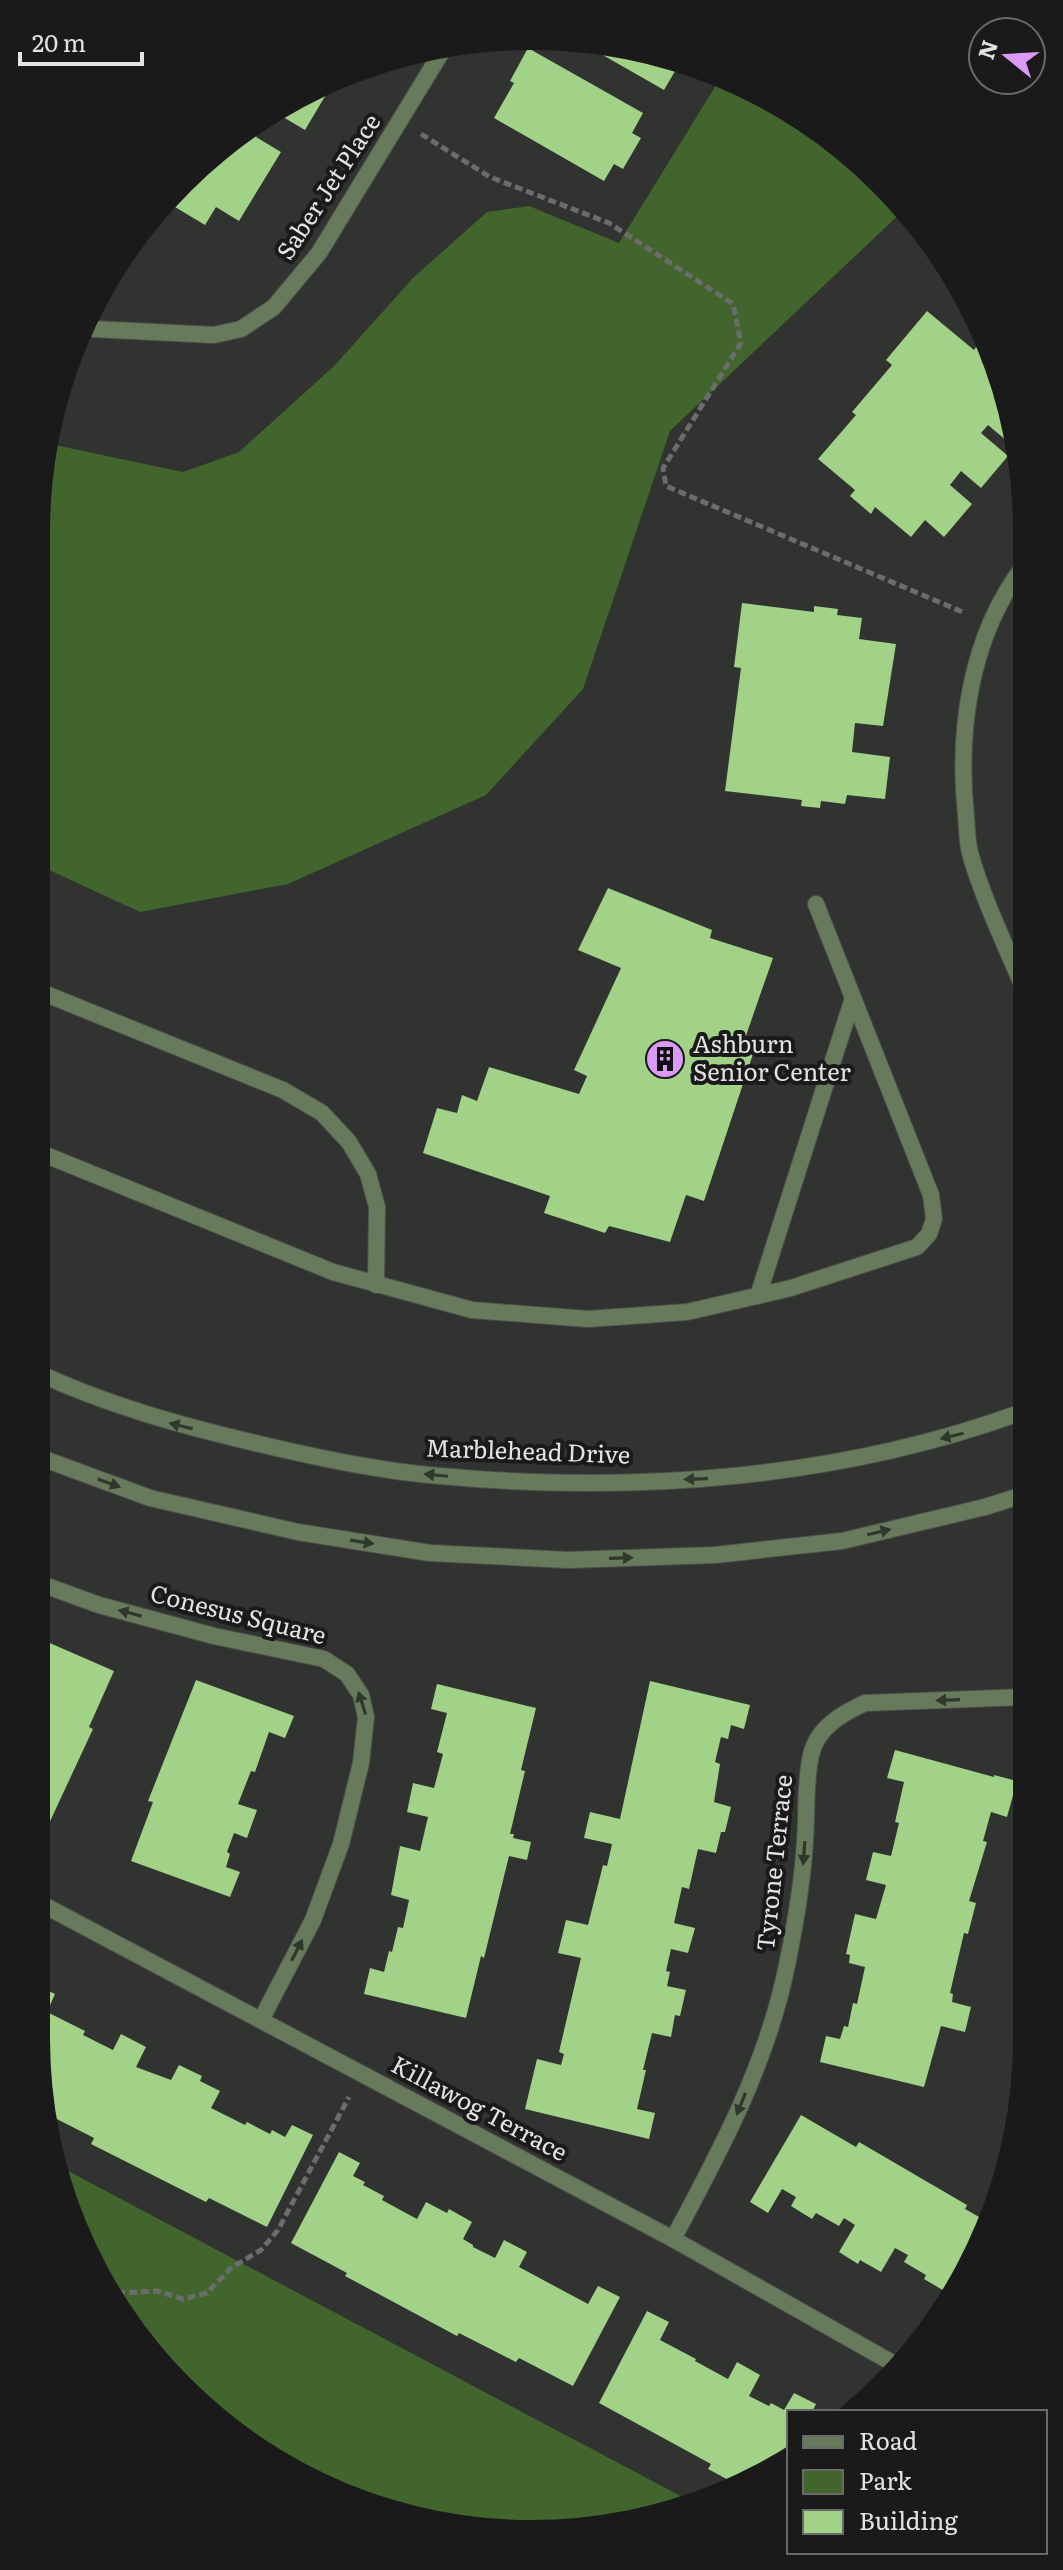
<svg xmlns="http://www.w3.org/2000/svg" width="1063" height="2570" viewBox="0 0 1063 2570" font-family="Literata,serif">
	<rect width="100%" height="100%" fill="#30332f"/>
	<g fill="#42642d">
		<polygon points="721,77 806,119 906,208 670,431 583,689 486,795 288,884 140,912 36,864 36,532 50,444 183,472 239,452 334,366 413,278 487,212 529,206 619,243"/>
		<polygon points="57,2165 690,2501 629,2524 466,2530 284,2468 159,2365 62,2198"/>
	</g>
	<g fill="#a1d287">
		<polygon points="528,48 643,113 632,133 641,138 623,169 614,164 604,181 494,118 514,83 510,81"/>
		<polygon points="594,50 681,61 664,90"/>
		<polygon points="316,86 327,93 305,130 278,114"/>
		<polygon points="262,126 256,137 281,152 239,221 216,207 205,225 165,201"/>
		<polygon points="927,311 974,350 976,347 987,356 989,354 993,358 1019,451 988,425 981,433 1008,456 981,488 961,471 950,485 972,504 944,537 925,520 911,537 875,507 871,514 850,496 855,490 818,459 856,415 852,412 892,365 886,360"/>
		<polygon points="742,603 814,612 814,606 838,609 837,615 862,618 859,639 896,644 883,726 855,723 852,752 890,757 885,799 847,795 845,804 821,801 820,808 801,806 802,800 725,791 741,668 734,667"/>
		<polygon points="608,888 712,930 710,938 773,958 742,1047 754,1051 704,1201 686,1195 670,1242 609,1226 605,1233 544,1213 550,1196 423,1153 437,1108 457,1113 462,1095 477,1101 489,1067 579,1094 587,1076 574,1070 621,968 578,950"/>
		<polygon points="36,1637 114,1671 89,1727 93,1729 39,1845 36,1844"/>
		<polygon points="196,1680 294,1716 285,1738 269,1732 255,1772 251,1771 238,1804 257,1810 247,1838 234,1833 227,1852 230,1854 226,1867 240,1872 230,1897 131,1861 153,1802 148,1801"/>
		<polygon points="650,1681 750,1705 744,1729 731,1725 728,1739 721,1737 715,1762 720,1764 714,1802 731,1807 725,1832 721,1832 716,1853 698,1849 689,1889 682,1887 674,1923 695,1928 688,1953 671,1949 666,1971 670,1972 667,1986 686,1990 680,2016 675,2015 671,2037 652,2033 643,2070 646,2070 637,2109 655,2113 649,2139 525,2109 537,2059 561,2065 564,2054 559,2052 581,1958 558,1953 566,1920 588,1925 603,1865 607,1866 612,1844 584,1838 590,1812 620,1819"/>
		<polygon points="437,1684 536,1708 521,1770 525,1771 510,1834 514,1834 513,1838 531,1842 527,1860 509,1856 484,1958 481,1956 466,2018 364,1994 370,1968 384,1972 389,1951 392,1952 398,1927 403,1928 409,1900 391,1895 400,1846 420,1851 428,1817 407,1812 413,1783 434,1788 443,1754 437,1752 447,1713 431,1709"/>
		<polygon points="895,1750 994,1777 994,1775 1017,1781 1007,1817 991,1812 983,1841 987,1842 969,1901 976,1903 968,1934 964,1933 950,1993 953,1994 952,2002 971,2007 965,2032 941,2026 924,2087 820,2062 826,2036 840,2039 844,2026 848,2027 853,2003 857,2004 865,1967 849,1963 850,1955 846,1954 855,1914 876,1919 886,1885 866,1880 873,1852 891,1856 899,1823 895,1822 904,1782 887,1778"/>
		<polygon points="36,1985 55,1994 47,2012 85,2031 83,2035 113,2050 121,2034 146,2047 136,2067 171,2080 179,2065 202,2076 200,2081 220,2091 211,2108 245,2125 247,2122 270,2134 272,2130 285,2137 292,2125 313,2135 267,2227 209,2198 206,2202 91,2144 94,2138 49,2115 36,2039"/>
		<polygon points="801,2115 856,2147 859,2142 967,2205 965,2209 988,2222 953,2287 950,2286 946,2292 924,2279 926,2275 904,2262 908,2255 895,2248 881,2272 860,2260 858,2264 839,2252 855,2225 844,2218 839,2226 816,2213 812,2219 791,2206 796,2197 782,2189 768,2213 750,2202"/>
		<polygon points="339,2152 360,2163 353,2176 365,2182 363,2185 384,2196 382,2200 417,2219 426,2202 447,2213 449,2209 472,2222 463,2239 473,2245 473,2247 495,2258 504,2240 527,2252 519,2267 588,2304 598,2286 620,2297 573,2386 519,2358 516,2362 459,2333 457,2336 345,2276 347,2273 291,2243"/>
		<polygon points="647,2311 669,2322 660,2340 696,2359 695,2361 728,2379 737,2362 760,2375 749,2396 769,2406 771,2403 784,2410 794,2393 816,2404 813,2410 818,2412 789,2412 789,2459 780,2467 736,2484 708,2469 711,2464 599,2403"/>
	</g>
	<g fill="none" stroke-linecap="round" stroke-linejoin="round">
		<defs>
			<g id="service">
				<polyline points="36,990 283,1090 322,1113 349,1142 368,1174 377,1207 376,1285"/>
				<polyline points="36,1151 333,1272 472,1310 588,1319 687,1312 791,1288 917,1247 929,1234 934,1219 931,1195 816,904"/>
				<polyline points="758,1296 853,998"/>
			</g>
			<g id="minor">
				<polyline points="93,329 214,335 241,329 274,307 319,253 441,53"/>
				<path d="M1023 567C970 637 957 731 966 816 967 828 967 841 970 853 982 896 1006 947 1024 989"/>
				<polyline points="36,1582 99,1605 214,1636 324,1659 347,1674 361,1695 366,1717 361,1763 341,1844 313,1920 261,2020"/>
				<polyline points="36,1901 673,2239 896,2365"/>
				<path d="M673 2239C721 2150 769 2060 788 1960 796 1920 803 1880 805 1840 807 1814 805 1780 811 1755 817 1728 841 1714 865 1703L1026 1697"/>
			</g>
			<g id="tertiary">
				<path d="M36 1372C107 1405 179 1425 255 1443 315 1457 378 1471 440 1476 635 1494 840 1479 1025 1411"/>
				<polyline points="36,1456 150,1498 298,1532 430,1553 568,1560 715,1555 842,1541 985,1507 1026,1494"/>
			</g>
		</defs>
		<use href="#service" stroke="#4d4f4c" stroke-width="18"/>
		<use href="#minor" stroke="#4d4f4c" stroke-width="18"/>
		<use href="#tertiary" stroke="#4d4f4c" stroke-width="18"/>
		<g stroke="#6a6d69" stroke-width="5" stroke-dasharray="8 4" stroke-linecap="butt">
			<polyline points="421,134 490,177 609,223 733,304 741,343 663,468 666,486 965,613"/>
			<polyline points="117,2293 157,2291 183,2299 207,2293 231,2268 261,2250 278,2230 349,2097"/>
		</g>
		<use href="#service" stroke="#677b5c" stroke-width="16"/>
		<use href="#minor" stroke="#677b5c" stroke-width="16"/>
		<use href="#tertiary" stroke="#677b5c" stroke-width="16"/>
	</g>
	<defs><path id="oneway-solid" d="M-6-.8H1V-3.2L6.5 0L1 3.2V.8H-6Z" transform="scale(2)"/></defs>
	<g fill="#30372d">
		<use href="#oneway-solid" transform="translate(181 1426) rotate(-166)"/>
		<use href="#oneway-solid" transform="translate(952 1436) rotate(167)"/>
		<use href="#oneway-solid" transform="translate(436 1475) rotate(-174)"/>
		<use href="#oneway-solid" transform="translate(696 1479) rotate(178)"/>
		<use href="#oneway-solid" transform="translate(109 1483) rotate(20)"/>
		<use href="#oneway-solid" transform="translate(879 1532) rotate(-13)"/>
		<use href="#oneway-solid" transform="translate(362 1542) rotate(9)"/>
		<use href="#oneway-solid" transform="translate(621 1558) rotate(-2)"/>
		<use href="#oneway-solid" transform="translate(130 1613) rotate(-165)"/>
		<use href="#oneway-solid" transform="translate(948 1700) rotate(178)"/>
		<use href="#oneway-solid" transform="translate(362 1703) rotate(-108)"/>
		<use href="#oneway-solid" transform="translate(804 1853) rotate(94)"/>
		<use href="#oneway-solid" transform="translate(297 1950) rotate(-63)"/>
		<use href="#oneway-solid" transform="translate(741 2104) rotate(112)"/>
	</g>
	<defs>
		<symbol id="building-disc" viewBox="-11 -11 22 22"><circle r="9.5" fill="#da9af6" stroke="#191a19"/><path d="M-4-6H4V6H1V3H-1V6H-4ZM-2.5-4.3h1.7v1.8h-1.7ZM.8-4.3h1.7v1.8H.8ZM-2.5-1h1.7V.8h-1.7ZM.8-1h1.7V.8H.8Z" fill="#111"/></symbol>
	</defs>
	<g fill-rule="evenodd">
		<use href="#building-disc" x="643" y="1037" width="44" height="44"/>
	</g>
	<g text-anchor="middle" stroke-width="8" stroke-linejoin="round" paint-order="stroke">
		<g font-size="24" fill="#e3e4e2" stroke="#191a19">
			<text transform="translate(329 187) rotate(-57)" y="8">Saber Jet Place</text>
			<text transform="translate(528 1452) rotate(2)" y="8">Marblehead Drive</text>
			<text transform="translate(238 1615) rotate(14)" y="8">Conesus Square</text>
			<text transform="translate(775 1863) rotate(-84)" y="8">Tyrone Terrace</text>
			<text transform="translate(479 2109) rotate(28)" y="8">Killawog Terrace</text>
		</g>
		<g font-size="24" fill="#e3e4e2" stroke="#191a19" text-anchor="start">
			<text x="693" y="1053">Ashburn<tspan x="693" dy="28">Senior Center</tspan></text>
		</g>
	</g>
	<path d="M0 0H1063V2570H0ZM531 50H532A481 481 0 0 1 1013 531V2039A481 481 0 0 1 532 2520H531A481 481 0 0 1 50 2039V531A481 481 0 0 1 531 50Z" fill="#191a19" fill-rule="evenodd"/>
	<rect x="787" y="2410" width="260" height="144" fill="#191a19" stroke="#6a6b69" stroke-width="2"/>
	<rect x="803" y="2436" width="40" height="12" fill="#677b5c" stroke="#6a6b69" stroke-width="2"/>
	<text x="859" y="2450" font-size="24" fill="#e3e4e2">Road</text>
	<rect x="803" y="2470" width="40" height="24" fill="#42642d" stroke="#6a6b69" stroke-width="2"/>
	<text x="859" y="2490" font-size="24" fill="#e3e4e2">Park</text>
	<rect x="803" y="2510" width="40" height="24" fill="#a1d287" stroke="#6a6b69" stroke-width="2"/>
	<text x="859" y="2530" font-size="24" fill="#e3e4e2">Building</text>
	<g transform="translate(1007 56) rotate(288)"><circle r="38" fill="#191a19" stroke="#6a6b69" stroke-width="2"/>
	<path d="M0-6L14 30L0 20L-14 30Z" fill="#da9af6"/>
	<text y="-12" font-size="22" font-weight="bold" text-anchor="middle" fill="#e3e4e2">N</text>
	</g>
	<path d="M20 52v12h122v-12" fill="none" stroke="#e3e4e2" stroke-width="4"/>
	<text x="32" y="52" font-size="24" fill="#e3e4e2" stroke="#191a19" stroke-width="6" paint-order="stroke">20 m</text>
</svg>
